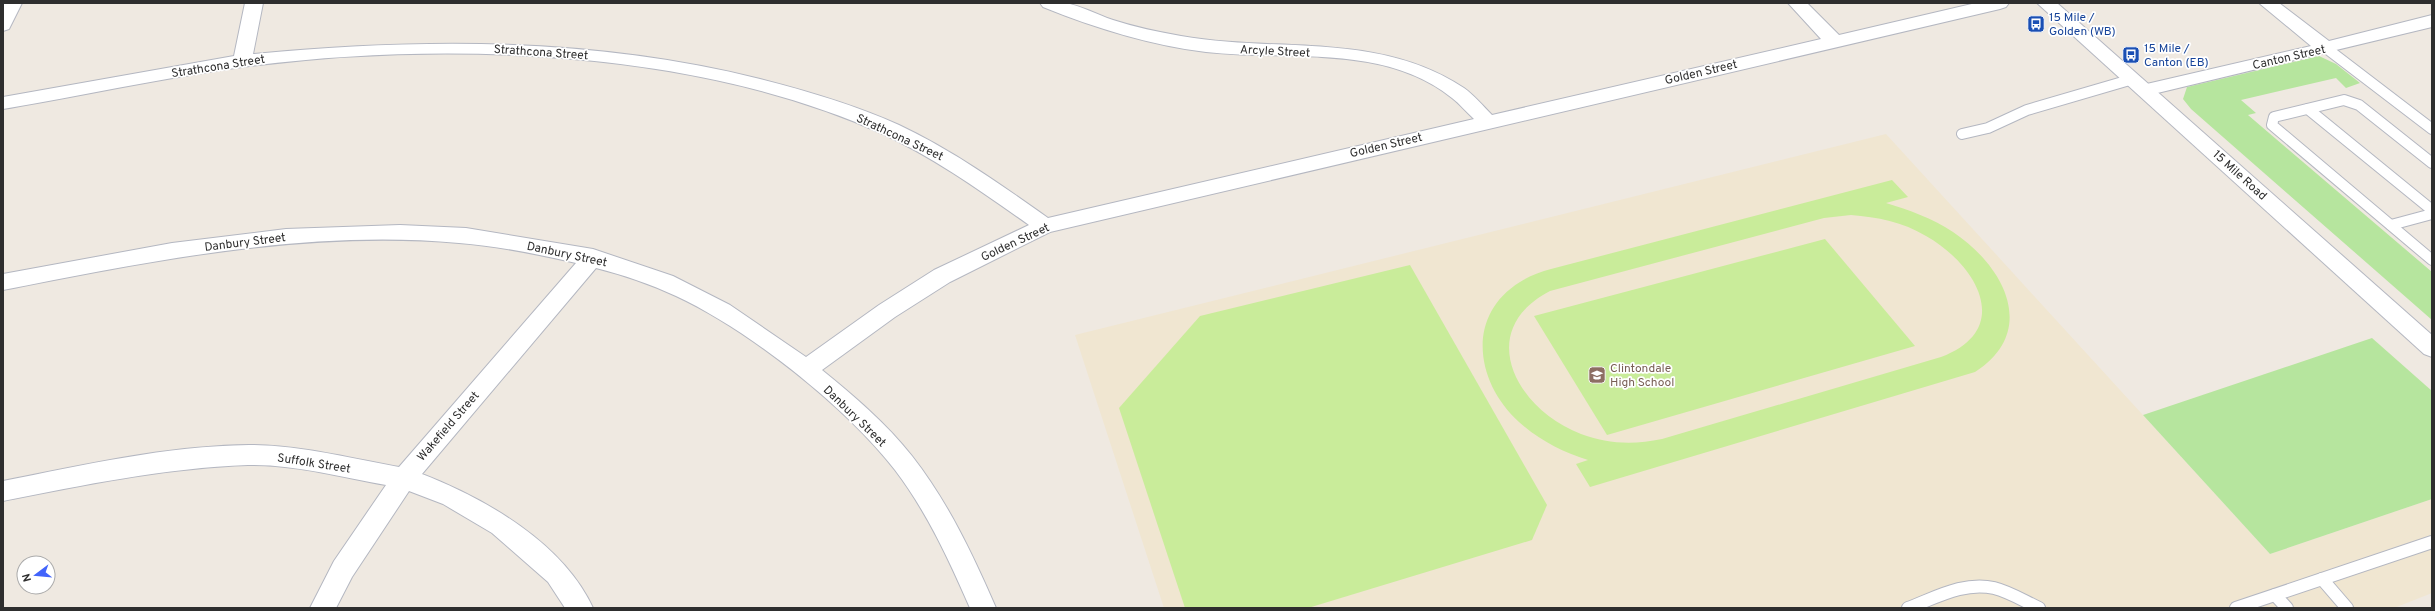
<svg xmlns="http://www.w3.org/2000/svg" width="2435" height="611" viewBox="0 0 2435 611" font-family="Overpass,sans-serif">
	<rect width="100%" height="100%" fill="#efe9e1"/>
	<polygon fill="#f0e6d1" points="1886,134 2270,554 2432,499 2432,593 2394,608 1164,608 1075,335"/>
	<g fill="#b6e59e">
		<polygon points="2319,56 2336,64 2360,83 2346,88 2336,78 2241,100 2256,113 2248,115 2432,272 2432,320 2191,109 2183,99 2187,87"/>
		<polygon points="2372,338 2432,391 2432,499 2270,554 2143,415"/>
	</g>
	<g fill="#c9ec9a" fill-rule="evenodd">
		<path d="M1892 180 1908 197 1886 203C1909 210 1932 218 1953 232 2004 266 2039 331 1975 372L1590 487 1576 464 1588 460C1562 452 1539 440 1519 422 1476 383 1465 316 1520 282 1529 276 1540 272 1551 269ZM1851 215C1877 217 1903 222 1926 236 1976 264 2015 329 1941 357L1662 439C1634 445 1607 444 1581 434 1517 410 1473 331 1550 291L1824 218Z"/>
		<polygon points="1825,239 1915,346 1607,435 1534,316"/>
		<polygon points="1410,265 1547,505 1532,540 1308,608 1185,608 1119,408 1200,316"/>
	</g>
	<g fill="none" stroke-linecap="round" stroke-linejoin="round">
		<defs>
			<g id="service-far1">
				<polyline points="2326,48 2432,129"/>
				<polyline points="2308,109 2432,210"/>
				<polyline points="1962,134 1988,128 2027,110 2133,79"/>
				<polyline points="2432,163 2359,105 2344,100 2274,117 2272,125 2432,260"/>
				<polyline points="2391,225 2432,214"/>
			</g>
			<g id="service">
				<polyline points="2322,579 2347,608"/>
				<polyline points="2275,595 2287,608"/>
				<path d="M1908 608C1935 598 1964 581 1994 588 2010 592 2024 601 2039 608"/>
				<polyline points="2236,608 2432,542"/>
			</g>
			<g id="minor">
				<polygon points="4,3 22,3 9,29 3,31"/>
				<path d="M245 3H263L253 54C423 38 593 37 760 79 807 91 855 105 899 125 952 150 1000 184 1048 218L1474 119C1466 112 1460 104 1452 98 1384 43 1286 61 1206 52 1149 45 1095 28 1043 7L1040 3C1048 3 1057 2 1064 3 1080 5 1098 15 1113 20 1135 27 1158 32 1181 36 1276 53 1378 31 1464 88 1474 95 1483 106 1492 115L1821 39 1788 3H1807L1839 35 1976 3H2009L2006 7 2000 9 1050 232 950 282 895 317 822 370C854 396 886 423 912 456 948 502 973 555 996 608H970C949 560 927 512 895 470 845 406 749 330 676 296 650 284 624 275 596 268L422 474C486 499 563 543 593 608H565L548 582 492 533 443 504 409 491 352 577 336 608H310L334 561 386 485C341 477 293 464 248 465 165 468 84 485 3 501V481C84 465 166 446 249 445 299 445 350 458 399 467L576 263C537 254 498 246 459 243 306 229 152 261 3 290V274L172 243 286 229 400 225 466 228 593 249 673 276 730 305 806 357 879 305 934 270 1029 225C982 192 935 158 883 134 694 48 439 40 235 68 157 79 80 96 3 109V97L234 56Z"/>
				<polygon points="2259,3 2279,3 2329,41 2432,15 2432,27 2145,96 2138,94 2135,90 2138,86 2311,46"/>
			</g>
			<polygon id="secondary" points="2037,3 2057,3 2432,335 2432,357 2424,354"/>
		</defs>
		<use href="#service-far1" stroke="#b4b7c1" stroke-width="12"/>
		<use href="#service" stroke="#b4b7c1" stroke-width="14"/>
		<use href="#minor" stroke="#b4b7c1" stroke-width="2"/>
		<use href="#secondary" stroke="#b4b7c1" stroke-width="2"/>
		<use href="#service-far1" stroke="#fff" stroke-width="10"/>
		<use href="#service" stroke="#fff" stroke-width="12"/>
		<use href="#minor" fill="#fff" fill-rule="evenodd"/>
		<use href="#secondary" fill="#fff" fill-rule="evenodd"/>
	</g>
	<defs>
		<symbol id="bus-square" viewBox="-11 -11 22 22"><rect x="-9" y="-9" width="18" height="18" rx="4" fill="#1a4fb4" stroke="#fff"/><path d="M-5-6H5V4H4V6H2V4H-2V6H-4V4H-5ZM-3.5-4V0h7V-4ZM-3.5 1.2v1.5H-2V1.2ZM2 1.2v1.5H3.5V1.2Z" fill="#fff"/></symbol>
		<symbol id="school-square" viewBox="-11 -11 22 22"><rect x="-9" y="-9" width="18" height="18" rx="4" fill="#8d6e63" stroke="#fff"/><path d="M0-5L7-2L0 1L-7-2ZM-4 1L0 2.5L4 1V4Q0 6-4 4Z" fill="#fff"/></symbol>
	</defs>
	<g fill-rule="evenodd">
		<use href="#bus-square" x="2026" y="14" width="20" height="20"/>
		<use href="#bus-square" x="2121" y="45" width="20" height="20"/>
		<use href="#school-square" x="1587" y="365" width="20" height="20"/>
	</g>
	<g text-anchor="middle" stroke-width="3.5" stroke-linejoin="round" paint-order="stroke">
		<g font-size="12" fill="#164399" stroke="#fff" text-anchor="start">
			<text x="2049" y="21">15 Mile /<tspan x="2049" dy="14">Golden (WB)</tspan></text>
			<text x="2144" y="52">15 Mile /<tspan x="2144" dy="14">Canton (EB)</tspan></text>
		</g>
		<g font-size="12" fill="#2e2e2e" stroke="#fff">
			<text transform="translate(1275 51) rotate(3)" y="4">Arcyle Street</text>
			<text transform="translate(541 52) rotate(4)" y="4">Strathcona Street</text>
			<text transform="translate(2289 57) rotate(-13)" y="4">Canton Street</text>
			<text transform="translate(218 66) rotate(-9)" y="4">Strathcona Street</text>
			<text transform="translate(1701 72) rotate(-13)" y="4">Golden Street</text>
			<text transform="translate(900 137) rotate(25)" y="4">Strathcona Street</text>
			<text transform="translate(1386 145) rotate(-13)" y="4">Golden Street</text>
			<text transform="translate(2240 175) rotate(42)" y="4">15 Mile Road</text>
			<text transform="translate(245 242) rotate(-7)" y="4">Danbury Street</text>
			<text transform="translate(1015 242) rotate(-25)" y="4">Golden Street</text>
			<text transform="translate(567 254) rotate(12)" y="4">Danbury Street</text>
			<text transform="translate(855 416) rotate(44)" y="4">Danbury Street</text>
			<text transform="translate(448 426) rotate(-49)" y="4">Wakefield Street</text>
			<text transform="translate(314 463) rotate(9)" y="4">Suffolk Street</text>
		</g>
		<g font-size="12" fill="#785e54" stroke="#fff" text-anchor="start">
			<text x="1610" y="372">Clintondale<tspan x="1610" dy="14">High School</tspan></text>
		</g>
	</g>
	<rect width="2435" height="611" fill="none" stroke="#2e2e2e" stroke-width="8"/>
	<g transform="translate(36 575) rotate(254)"><circle r="19" fill="#ffffff" stroke="#ababab"/>
	<path d="M0-3L7 15L0 10L-7 15Z" fill="#4264fb"/>
	<text y="-6" font-size="11" font-weight="bold" text-anchor="middle" fill="#2e2e2e">N</text>
	</g>
</svg>
